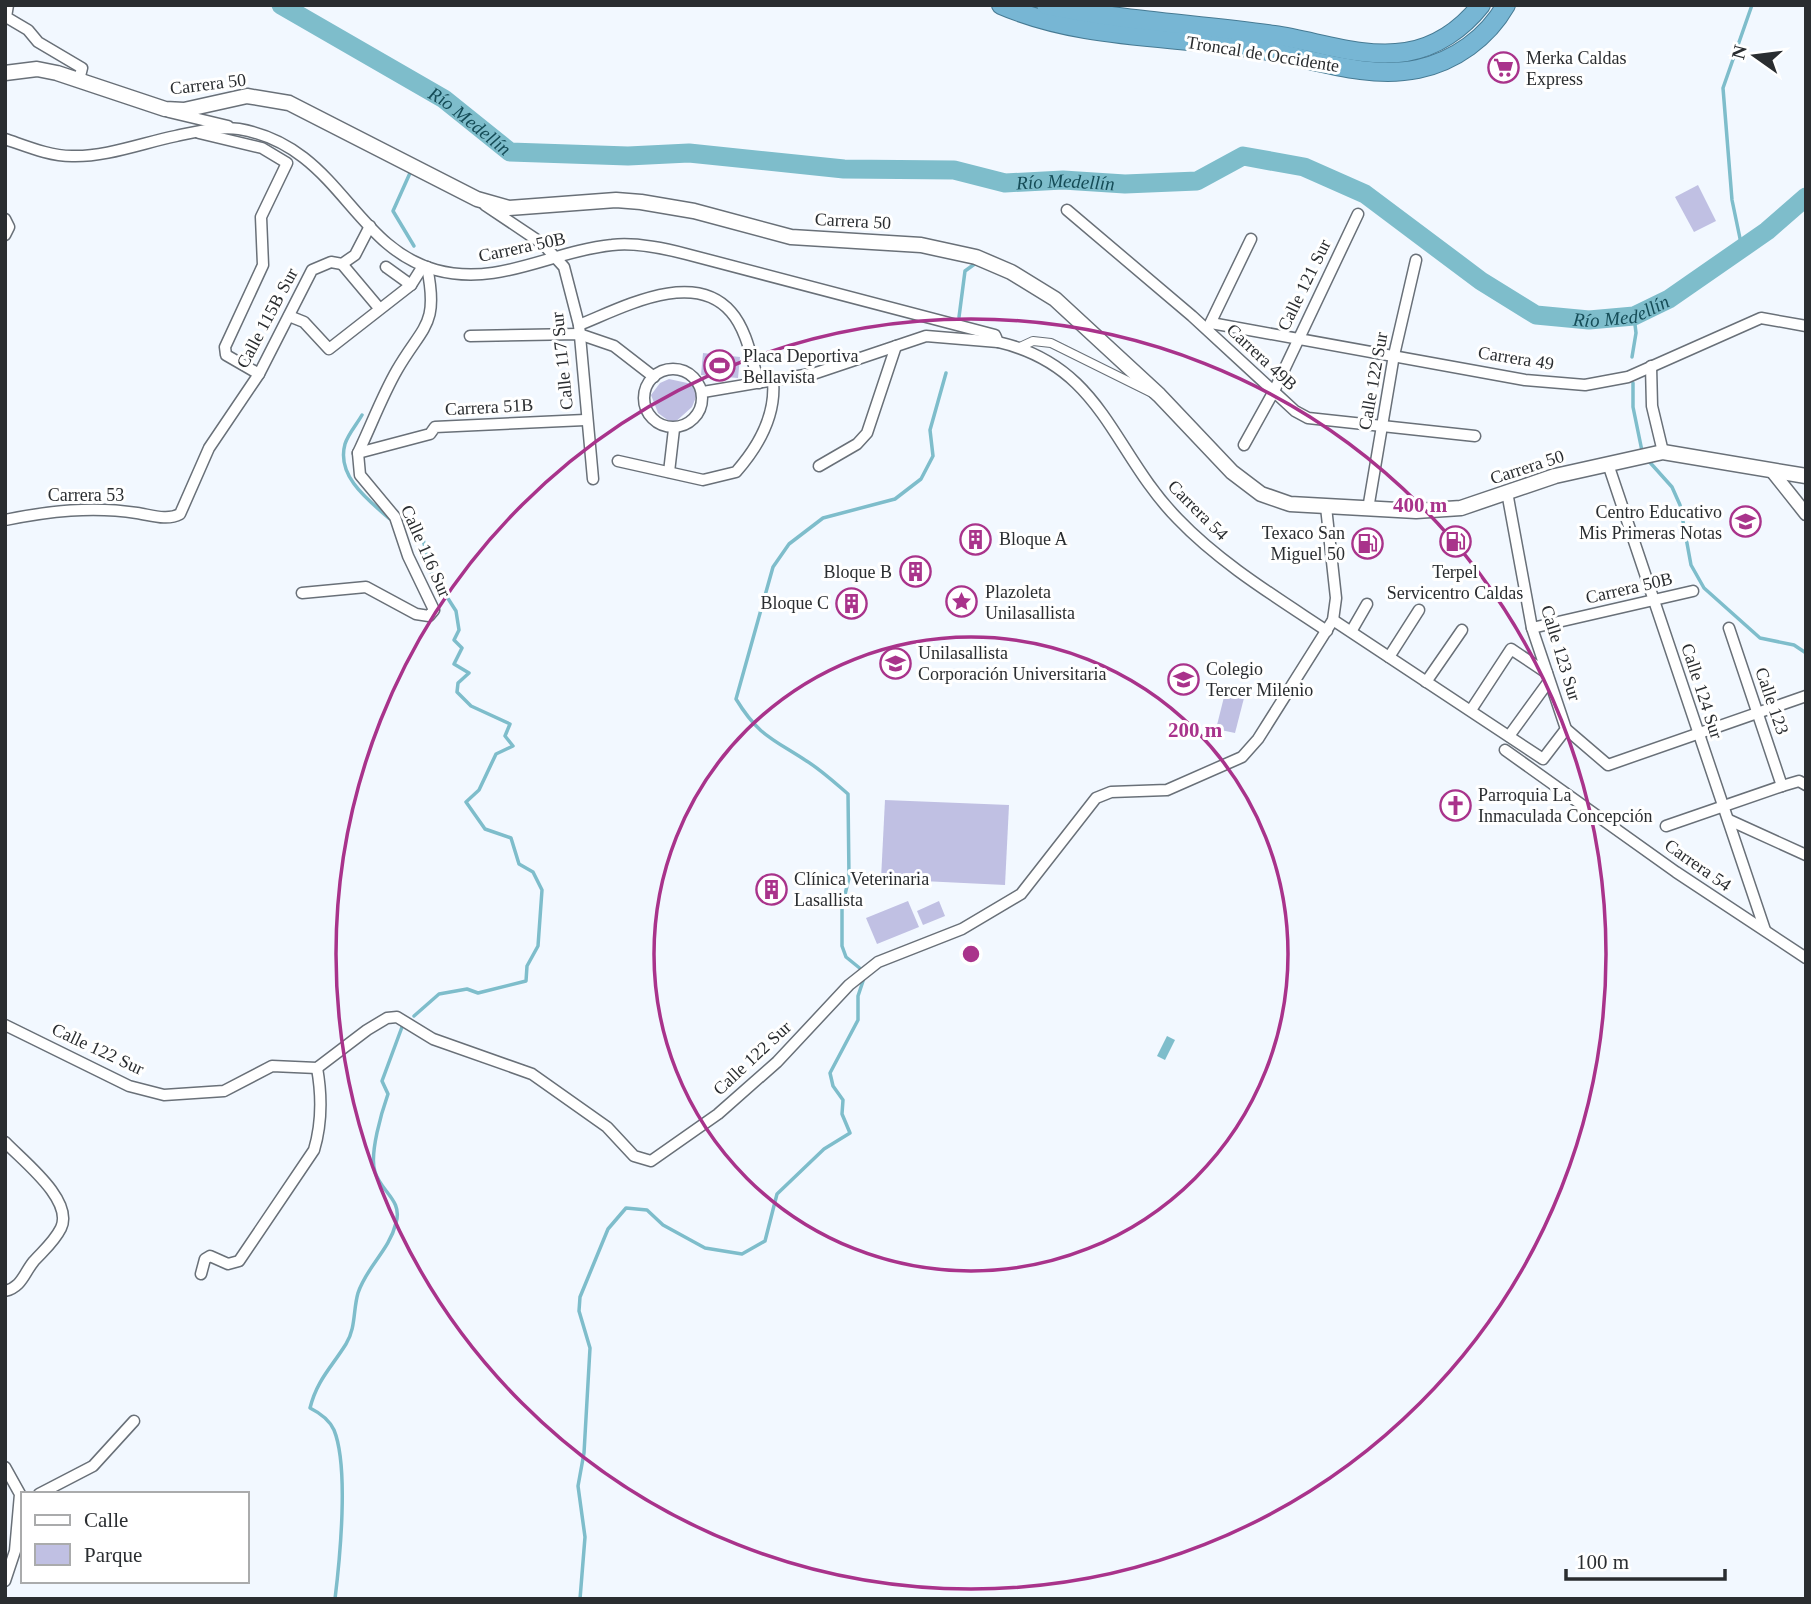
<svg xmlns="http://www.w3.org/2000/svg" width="1811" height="1604" font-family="Georgia,serif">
  <rect width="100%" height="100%" fill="#f2f8ff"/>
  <g fill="#c0c0e3">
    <path d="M1698 185 1716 221 1694 232 1675 197Z"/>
    <path d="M703 353 740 357 738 378 701 375Z"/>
    <path d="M669 379 692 384 698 392 692 407 673 424 658 413 651 395 660 383Z"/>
    <path d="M1225 693 1244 698 1235 733 1216 729Z"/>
    <path d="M885 800 1009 805 1005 885 881 879Z"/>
    <path d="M908 901 919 927 877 944 866 918Z"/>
    <path d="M939 901 945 916 923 925 917 911Z"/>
  </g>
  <path fill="#7ebdcb" d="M1167 1036 1175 1040 1165 1060 1157 1056Z"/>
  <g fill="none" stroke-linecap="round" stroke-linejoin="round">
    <g stroke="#7ebdcb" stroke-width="3.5">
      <path d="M410 173 393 211 414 246"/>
      <path d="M1742 248 1732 200 1723 88 1752 5"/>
      <path d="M959 317 965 271 976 263"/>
      <path d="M1632 357 1636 333 1634 316"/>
      <path d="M1633 383V407L1642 451"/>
      <path d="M362 415C357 424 348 434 345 444 336 476 368 500 390 519"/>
      <path d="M1646 458 1672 487 1680 505 1691 565 1704 588 1760 638 1794 645 1806 653"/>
      <path d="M399 519 406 520 421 531 431 572 456 611 459 630 454 640 462 648 454 664 469 673 458 683 457 692 471 706 510 724 505 736 513 746 496 754 479 790 466 802 485 829 511 838 519 864 533 872 542 890 538 946 527 966 526 981 478 993 467 989 439 994 414 1016"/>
      <path d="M862 970 846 957 842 946V907L849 878 848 794C834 782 820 769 805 760 771 738 758 735 736 699L773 567 789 544 823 518 895 499 921 479 933 456 930 430 946 373"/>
      <path d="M335 1599C340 1558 349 1467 334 1430 329 1419 320 1413 310 1408 317 1380 331 1368 346 1344 356 1328 353 1310 358 1293 367 1266 389 1251 396 1223 403 1200 381 1192 375 1172 369 1154 382 1111 388 1094L382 1081 402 1027"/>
      <path d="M580 1599 585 1537 578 1486 584 1453 590 1348 579 1311 580 1297 608 1229 626 1208 647 1210 663 1225 705 1248 742 1254 765 1241 777 1194 824 1149 850 1133 842 1114 843 1100 833 1086 830 1073 858 1020V996L864 978"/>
    </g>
    <path stroke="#7ebdcb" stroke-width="19" id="s1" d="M281 5 444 99 510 152 628 156 689 153 844 169 954 170 1005 183 1063 180 1125 184 1197 181 1243 156 1304 167 1365 194 1481 281 1536 315 1589 320 1634 316 1669 299 1767 231 1806 197"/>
    <defs>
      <path id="pedestrian" d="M1020 347 1033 341 1051 343 1152 393"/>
      <g id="minor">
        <path d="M8 5 6 17 28 30 38 42 82 68 79 80"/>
        <path d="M169 112 228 126"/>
        <path d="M199 133 262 148 287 163 261 217 263 265 225 347 226 355 259 374"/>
        <path d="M5 139C26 146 49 156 72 156 106 157 142 143 176 136 195 132 219 126 239 129 339 146 352 247 436 270 499 287 551 251 612 245 636 242 663 248 686 254L995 335 998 342C1103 366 1112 452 1178 519 1220 563 1276 597 1327 631"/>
        <path d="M485 205 543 244 564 267 579 325 593 479"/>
        <path d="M1067 210 1192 316 1295 411 1308 418 1475 436"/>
        <path d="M5 219 9 227 5 235"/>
        <path d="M342 264 379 308"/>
        <path d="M386 267 411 285"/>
        <path d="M289 316 304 322 329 349 411 285 423 266"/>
        <path d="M1211 323 1525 380 1585 385 1628 377 1761 318 1806 326"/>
        <path d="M579 325C620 309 693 268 731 312 747 330 752 361 759 383"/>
        <path d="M1208 328 1251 239"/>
        <path d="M470 336 579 334 614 346 654 377"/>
        <path d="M1651 366 1652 406 1663 452"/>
        <circle cx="673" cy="398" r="29"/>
        <path d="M703 392 816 373 926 336 998 342"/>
        <path d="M1244 445 1274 391 1358 214"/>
        <path d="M358 453 430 434 435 427 585 420"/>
        <path d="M618 461 703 480 736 472C758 447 776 415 773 381"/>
        <path d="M1608 464 1765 930"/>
        <path d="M819 466 857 444 867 433 896 346"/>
        <path d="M669 472 674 429"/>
        <path d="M1507 492 1532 628 1566 729 1608 765 1806 696"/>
        <path d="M1368 509 1394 355 1416 260"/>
        <path d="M5 520C49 511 92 506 137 513 151 515 167 521 180 514L209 448 259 374 312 270 331 262 342 264 355 255 370 226"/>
        <path d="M302 593 366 587 416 614 429 616 434 610 408 556 395 517 360 475 358 453C371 426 382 396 397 370 423 325 439 326 427 267"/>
        <path d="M1333 620 1543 759 1566 729"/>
        <path d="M1532 628 1693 591"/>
        <path d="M1729 628 1782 786"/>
        <path d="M1352 630 1367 604"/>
        <path d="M1389 657 1419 610"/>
        <path d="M1426 682 1462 630"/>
        <path d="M1471 710 1511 649 1547 673"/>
        <path d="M1509 736 1549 681"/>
        <path d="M1505 750 1676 872 1806 958"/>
        <path d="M1729 820 1806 855"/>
        <path d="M1666 826 1782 786 1799 781 1806 785"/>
        <path d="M5 1025 129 1086 164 1095 224 1091 272 1066 317 1068 367 1030 387 1018 397 1017 433 1039 532 1074 607 1127 634 1156 651 1161 718 1114 777 1062 849 985 878 962 962 929 1021 894 1096 798 1111 792 1167 790 1242 757 1258 739 1333 620 1336 598 1326 507"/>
        <path d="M5 1142C23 1161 74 1200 61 1228 54 1242 44 1250 34 1261 24 1273 22 1287 5 1291"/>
        <path d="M201 1274 205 1259 210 1256 228 1264 239 1261 314 1150C322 1123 322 1096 317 1068"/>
        <path d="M5 1467 20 1494 15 1551 5 1581"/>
        <path d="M39 1494 93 1466 134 1421"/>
      </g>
      <path id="tertiary" d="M1771 470 1806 514"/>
      <path id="secondary" d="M5 73 37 69 57 73 165 109 184 110 247 96 289 103 477 199 509 208 616 200 641 202 694 211 791 237 921 245 976 257 1011 272 1055 299 1159 395 1232 472 1261 494 1290 504 1416 511 1461 508 1555 476 1663 452 1806 476"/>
      <g id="trunk">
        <path d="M1001 5C1082 40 1170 35 1256 49 1308 57 1365 80 1418 69 1455 61 1487 38 1506 5"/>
        <path d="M1046 5C1122 21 1198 24 1274 35 1317 41 1362 59 1406 52 1436 47 1462 29 1481 5"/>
      </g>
    </defs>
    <use href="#pedestrian" stroke="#697078" stroke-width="10"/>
    <use href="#minor" stroke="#697078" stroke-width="13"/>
    <use href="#tertiary" stroke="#697078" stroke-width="15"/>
    <use href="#secondary" stroke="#697078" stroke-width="17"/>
    <use href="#trunk" stroke="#467a93" stroke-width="20"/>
    <use href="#pedestrian" stroke="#fff" stroke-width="8"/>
    <use href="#minor" stroke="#fff" stroke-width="10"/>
    <use href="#tertiary" stroke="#fff" stroke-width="12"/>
    <use href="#secondary" stroke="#fff" stroke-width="14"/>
    <use href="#trunk" stroke="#77b6d4" stroke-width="18"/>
  </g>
  <g fill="none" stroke="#a9338b" stroke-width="3.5">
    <circle cx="971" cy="954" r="317"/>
    <circle cx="971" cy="954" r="635"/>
  </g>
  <defs>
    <symbol id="supermarket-ring" viewBox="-11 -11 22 22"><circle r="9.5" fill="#fff" stroke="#a9338b" stroke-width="1.5"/><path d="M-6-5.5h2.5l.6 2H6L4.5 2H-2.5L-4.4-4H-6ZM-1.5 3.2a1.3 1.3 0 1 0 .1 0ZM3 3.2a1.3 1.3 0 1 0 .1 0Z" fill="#a9338b"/></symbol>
    <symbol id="stadium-ring" viewBox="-11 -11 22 22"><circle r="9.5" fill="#fff" stroke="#a9338b" stroke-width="1.5"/><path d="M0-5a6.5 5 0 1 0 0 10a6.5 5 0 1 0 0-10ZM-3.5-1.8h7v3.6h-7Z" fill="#a9338b"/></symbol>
    <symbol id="school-ring" viewBox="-11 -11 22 22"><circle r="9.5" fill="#fff" stroke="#a9338b" stroke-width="1.5"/><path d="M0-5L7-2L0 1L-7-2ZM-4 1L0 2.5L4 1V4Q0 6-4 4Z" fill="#a9338b"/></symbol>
    <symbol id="building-ring" viewBox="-11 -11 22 22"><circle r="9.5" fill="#fff" stroke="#a9338b" stroke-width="1.5"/><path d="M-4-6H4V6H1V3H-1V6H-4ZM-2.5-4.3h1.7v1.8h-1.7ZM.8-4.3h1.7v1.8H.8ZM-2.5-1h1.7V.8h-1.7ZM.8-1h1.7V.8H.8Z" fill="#a9338b"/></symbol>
    <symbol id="fuel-ring" viewBox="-11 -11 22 22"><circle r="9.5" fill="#fff" stroke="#a9338b" stroke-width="1.5"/><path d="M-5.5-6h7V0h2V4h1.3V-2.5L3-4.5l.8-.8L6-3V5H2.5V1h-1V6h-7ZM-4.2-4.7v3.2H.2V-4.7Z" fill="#a9338b"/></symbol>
    <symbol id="sight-ring" viewBox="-11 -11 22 22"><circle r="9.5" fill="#fff" stroke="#a9338b" stroke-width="1.5"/><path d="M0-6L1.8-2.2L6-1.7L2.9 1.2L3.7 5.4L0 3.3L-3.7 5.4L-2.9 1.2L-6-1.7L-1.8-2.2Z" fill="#a9338b"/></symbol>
    <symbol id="university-ring" viewBox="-11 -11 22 22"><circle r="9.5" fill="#fff" stroke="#a9338b" stroke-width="1.5"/><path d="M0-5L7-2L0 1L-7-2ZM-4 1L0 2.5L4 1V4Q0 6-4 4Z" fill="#a9338b"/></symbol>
    <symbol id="church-ring" viewBox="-11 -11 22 22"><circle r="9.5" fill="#fff" stroke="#a9338b" stroke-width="1.5"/><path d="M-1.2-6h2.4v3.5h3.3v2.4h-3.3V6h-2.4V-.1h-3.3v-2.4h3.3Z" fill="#a9338b"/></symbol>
  </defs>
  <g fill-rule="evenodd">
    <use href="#supermarket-ring" x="1486" y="50" width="35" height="35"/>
    <use href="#stadium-ring" x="702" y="348" width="35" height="35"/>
    <use href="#school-ring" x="1728" y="504" width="35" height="35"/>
    <use href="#building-ring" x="958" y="522" width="35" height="35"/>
    <use href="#fuel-ring" x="1438" y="524" width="35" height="35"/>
    <use href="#fuel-ring" x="1350" y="526" width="35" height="35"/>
    <use href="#building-ring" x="898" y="554" width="35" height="35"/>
    <use href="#sight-ring" x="944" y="584" width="35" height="35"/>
    <use href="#building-ring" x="834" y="586" width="35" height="35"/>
    <use href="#university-ring" x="878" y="646" width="35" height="35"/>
    <use href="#school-ring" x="1166" y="662" width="35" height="35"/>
    <use href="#church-ring" x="1438" y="788" width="35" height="35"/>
    <use href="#building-ring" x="754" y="872" width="35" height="35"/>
  </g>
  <g text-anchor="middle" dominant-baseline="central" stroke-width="6" stroke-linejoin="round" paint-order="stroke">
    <g font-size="18" fill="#2a2d30" stroke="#fff">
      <text transform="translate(1263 54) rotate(9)">Troncal de Occidente</text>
      <text transform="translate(208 84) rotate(-7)">Carrera 50</text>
      <text transform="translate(853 221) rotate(3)">Carrera 50</text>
      <text transform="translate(522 247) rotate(-12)">Carrera 50B</text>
      <text transform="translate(1304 285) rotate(-64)">Calle 121 Sur</text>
      <text transform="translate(267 318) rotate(-62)">Calle 115B Sur</text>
      <text transform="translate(1262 357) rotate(43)">Carrera 49B</text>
      <text transform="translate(1516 358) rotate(9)">Carrera 49</text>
      <text transform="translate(562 361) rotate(-96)">Calle 117 Sur</text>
      <text transform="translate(1373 381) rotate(-80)">Calle 122 Sur</text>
      <text transform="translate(489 407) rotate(-3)">Carrera 51B</text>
      <text transform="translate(1527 467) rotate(-18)">Carrera 50</text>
      <text x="86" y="495">Carrera 53</text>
      <text transform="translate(1198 510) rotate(45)">Carrera 54</text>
      <text transform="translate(426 551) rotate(66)">Calle 116 Sur</text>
      <text transform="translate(1629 588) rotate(-13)">Carrera 50B</text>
      <text transform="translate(1561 653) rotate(73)">Calle 123 Sur</text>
      <text transform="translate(1702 691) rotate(72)">Calle 124 Sur</text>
      <text transform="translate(1772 701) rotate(71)">Calle 123</text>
      <text transform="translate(1698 865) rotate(35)">Carrera 54</text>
      <text transform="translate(98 1049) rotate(25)">Calle 122 Sur</text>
      <text transform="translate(752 1058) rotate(-43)">Calle 122 Sur</text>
    </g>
    <g font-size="18" fill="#2a2d30" stroke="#fff" text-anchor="start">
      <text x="1526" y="58">Merka Caldas<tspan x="1526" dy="21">Express</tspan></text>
      <text x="743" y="356">Placa Deportiva<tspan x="743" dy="21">Bellavista</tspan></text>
      <text x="1722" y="512" text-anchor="end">Centro Educativo<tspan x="1722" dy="21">Mis Primeras Notas</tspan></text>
      <text x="1345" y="533" text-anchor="end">Texaco San<tspan x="1345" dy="21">Miguel 50</tspan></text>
      <text x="999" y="539">Bloque A</text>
      <text x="892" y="572" text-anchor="end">Bloque B</text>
      <text x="1455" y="572" text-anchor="middle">Terpel<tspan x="1455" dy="21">Servicentro Caldas</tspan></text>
      <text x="985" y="592">Plazoleta<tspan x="985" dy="21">Unilasallista</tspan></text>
      <text x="829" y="603" text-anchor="end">Bloque C</text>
      <text x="918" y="653">Unilasallista<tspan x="918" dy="21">Corporación Universitaria</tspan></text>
      <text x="1206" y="669">Colegio<tspan x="1206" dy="21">Tercer Milenio</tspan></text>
      <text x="1478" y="795">Parroquia La<tspan x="1478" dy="21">Inmaculada Concepción</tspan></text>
      <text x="794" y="879">Clínica Veterinaria<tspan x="794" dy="21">Lasallista</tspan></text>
    </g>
    <g font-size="19" font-style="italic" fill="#154c57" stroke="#fff">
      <text stroke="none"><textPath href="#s1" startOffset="222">Río Medellín</textPath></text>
      <text stroke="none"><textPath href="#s1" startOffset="831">Río Medellín</textPath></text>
      <text stroke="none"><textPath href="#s1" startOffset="1440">Río Medellín</textPath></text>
    </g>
  </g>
  <circle cx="971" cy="954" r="10" fill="#a9338b" stroke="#fff" stroke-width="3.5"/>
  <g font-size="21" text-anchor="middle" font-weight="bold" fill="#a9338b" stroke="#fff" stroke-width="6" stroke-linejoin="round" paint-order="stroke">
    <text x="1420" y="512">400 m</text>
    <text x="1195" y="737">200 m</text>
  </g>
  <rect width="1811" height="1604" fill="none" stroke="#2a2d30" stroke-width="14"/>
  <rect x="21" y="1492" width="228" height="91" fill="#ffffff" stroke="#aaabac" stroke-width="2"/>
  <rect x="35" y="1515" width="35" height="10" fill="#ffffff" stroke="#aaabac" stroke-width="2"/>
  <text x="84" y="1527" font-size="21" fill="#2a2d30">Calle</text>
  <rect x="35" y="1544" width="35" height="21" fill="#c0c0e3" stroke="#aaabac" stroke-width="2"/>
  <text x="84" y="1562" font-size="21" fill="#2a2d30">Parque</text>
  <g transform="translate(1755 56) rotate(284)" stroke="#ffffff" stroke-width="5" paint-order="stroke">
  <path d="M0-5L12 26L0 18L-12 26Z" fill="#2a2d30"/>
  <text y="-10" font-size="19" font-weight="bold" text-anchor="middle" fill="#2a2d30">N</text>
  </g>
  <path d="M1566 1569v10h159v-10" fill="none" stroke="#2a2d30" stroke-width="3.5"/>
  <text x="1576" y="1569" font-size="21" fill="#2a2d30" stroke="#ffffff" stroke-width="5" paint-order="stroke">100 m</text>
</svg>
